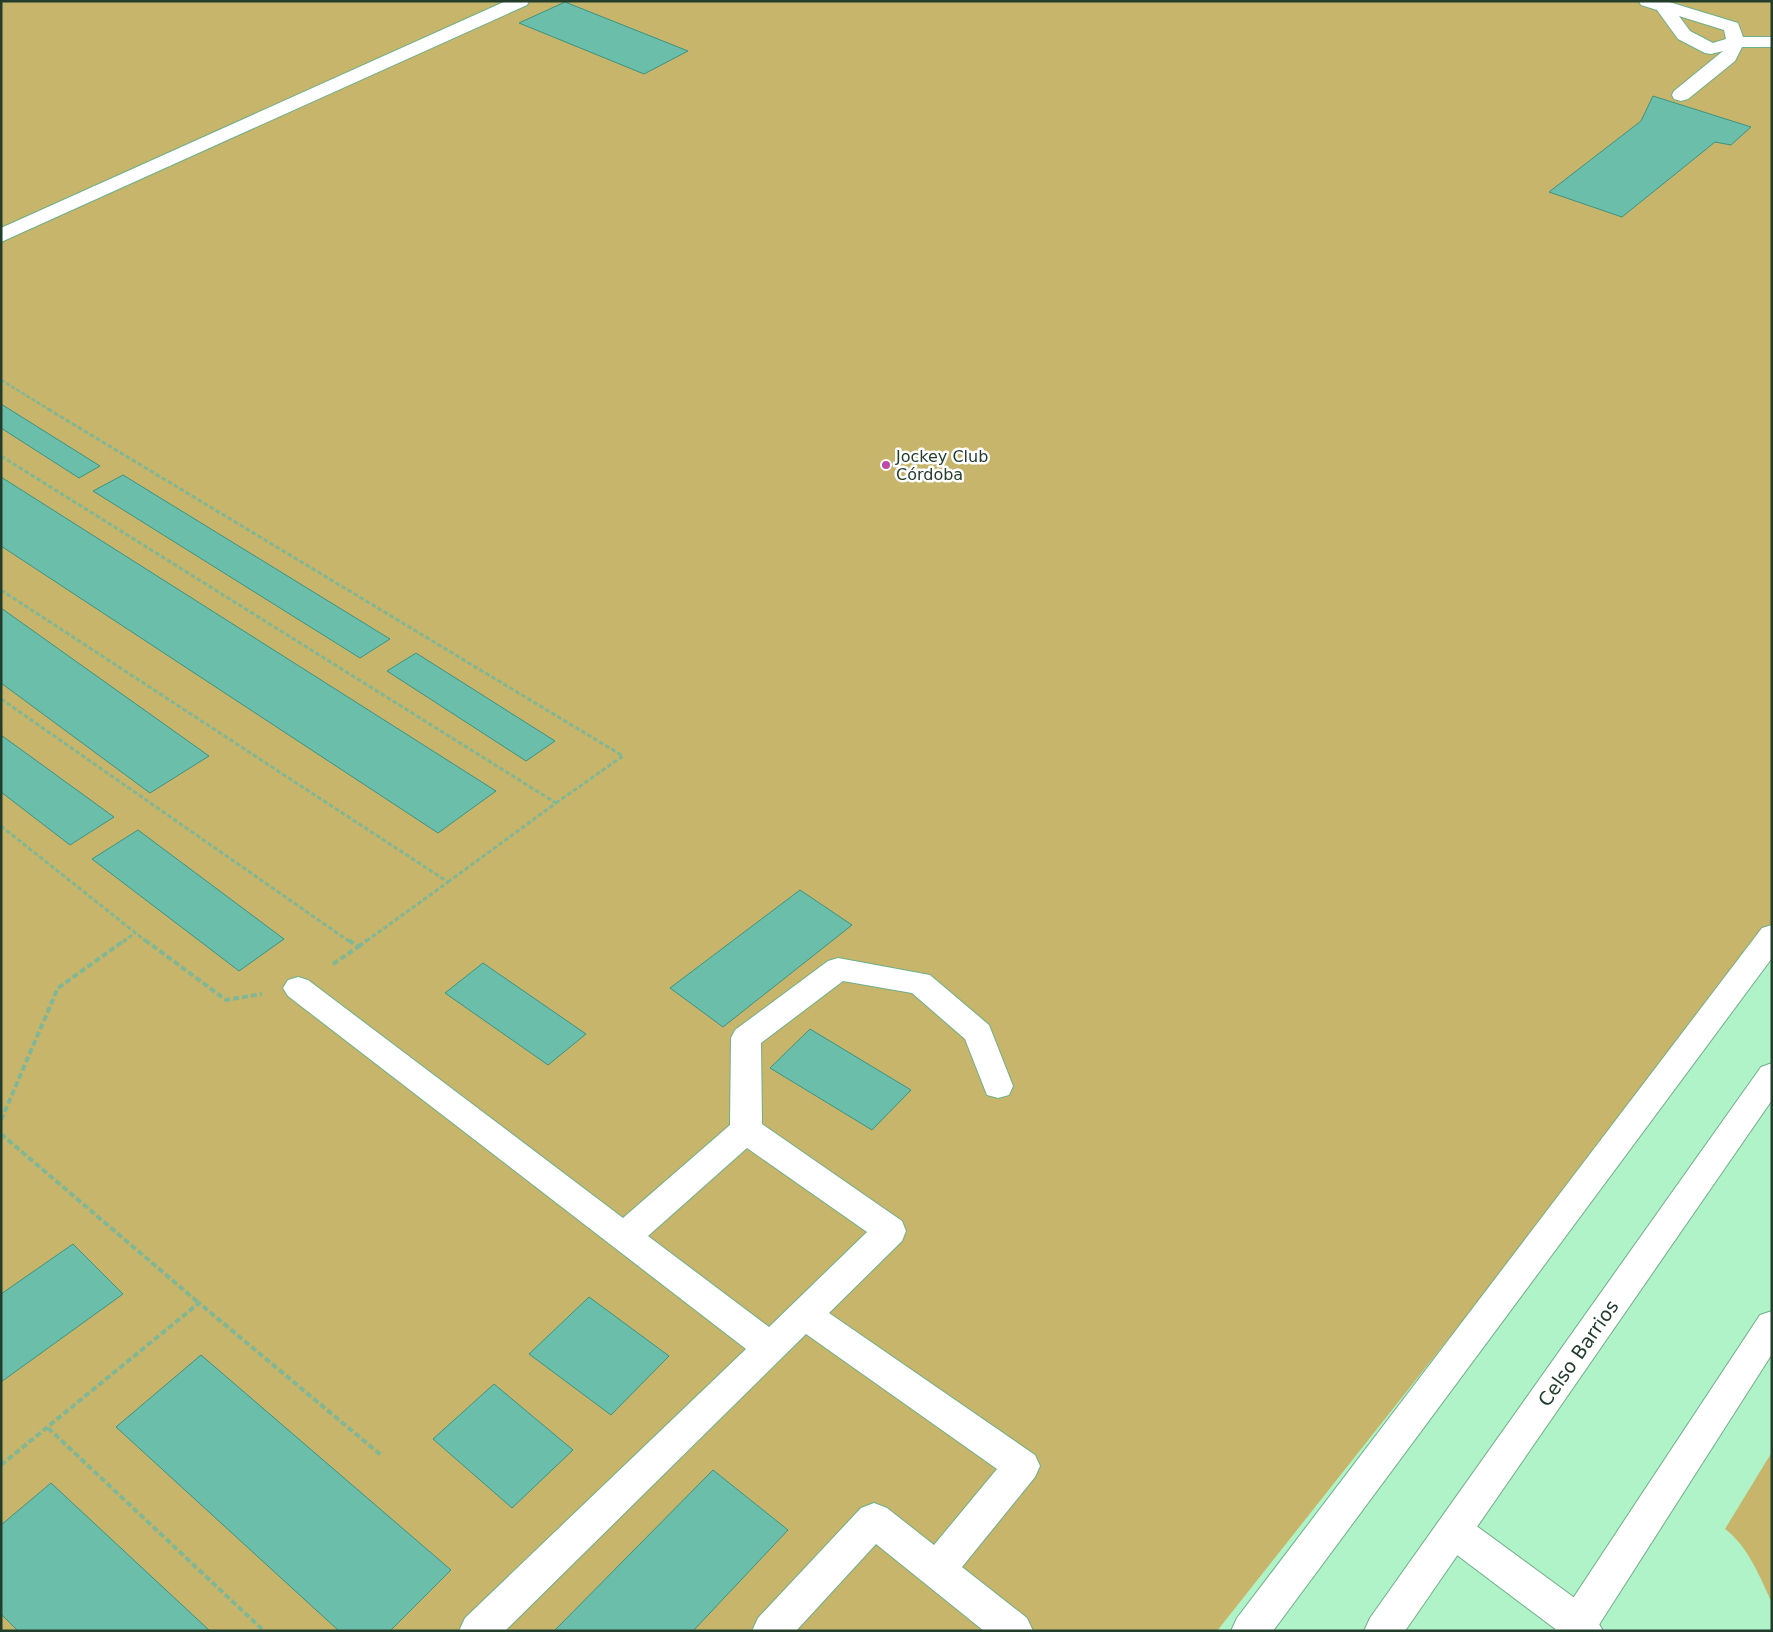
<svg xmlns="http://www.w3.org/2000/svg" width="1773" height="1632" font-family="'DejaVu Sans',sans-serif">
  <rect width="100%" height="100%" fill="#b0f3c9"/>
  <g fill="#c6b56a">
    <path d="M1 1H1772V930L1217 1631H1Z"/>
    <path d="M1772 1452V1603C1760 1577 1748 1546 1725 1529Z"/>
  </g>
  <g fill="#6abeaa" stroke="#3e9381">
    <path d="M565 2 688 51 644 74 519 23Z"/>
    <path d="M1653 96 1751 127 1731 145 1715 142 1622 217 1549 192 1641 121Z"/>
    <path d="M1 404 100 466 79 478 1 428Z"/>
    <path d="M123 475 390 639 360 658 93 491Z"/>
    <path d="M1 477 496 791 438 833 1 546Z"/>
    <path d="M1 608 209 756 150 793 1 683Z"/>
    <path d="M416 653 555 741 526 761 387 671Z"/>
    <path d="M1 735 114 817 70 845 1 792Z"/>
    <path d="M138 830 284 939 239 971 92 859Z"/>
    <path d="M800 890 852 925 723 1027 670 988Z"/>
    <path d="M483 963 586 1034 548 1065 445 993Z"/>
    <path d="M810 1029 911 1090 872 1130 770 1068Z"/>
    <path d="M73 1244 123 1294 1 1382V1294Z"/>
    <path d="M589 1297 669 1356 611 1415 529 1354Z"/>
    <path d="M201 1355 451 1570 390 1631H339L116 1427Z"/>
    <path d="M494 1384 573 1450 512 1508 433 1439Z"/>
    <path d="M713 1470 788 1530 693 1631H554Z"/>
    <path d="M51 1483 210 1631H18L1 1614V1525Z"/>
  </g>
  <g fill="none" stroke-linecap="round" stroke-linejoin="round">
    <defs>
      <path id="service" d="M838 958 930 975 989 1025 1013 1086 1009 1095 998 1098 987 1095 965 1039 912 993 843 981 761 1043 762 1124 902 1221 906 1231 902 1241 829 1313 1035 1455 1040 1466 1035 1477 962 1567 1027 1618 1033 1631H984L876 1544 796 1631H752L758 1618 861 1508 874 1503 887 1508 934 1545 997 1469 806 1334 505 1631H459L465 1618 746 1349 288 996 283 988 288 980 298 977 308 980 623 1218 730 1125 731 1038 735 1030 828 961ZM747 1148 867 1232 769 1327 648 1236Z"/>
      <g id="minor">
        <path d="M506 1H529L527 5 1 242V228Z"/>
        <path d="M1639 1H1666L1738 23 1743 37H1772V47H1742L1735 61 1688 99 1681 101 1674 99 1672 95 1674 91 1723 51 1711 54 1705 53 1678 39 1657 10 1641 5ZM1679 16 1724 30 1726 39 1713 43 1690 31Z"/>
        <path d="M1772 925V958L1273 1631H1231L1237 1618 1762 928Z"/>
        <path d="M1454 1514 1467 1519 1591 1610 1603 1631H1558L1441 1543 1436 1531 1441 1519Z"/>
      </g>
      <g id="secondary">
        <path d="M1772 1063V1100L1405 1631H1364L1370 1618 1761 1067Z"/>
        <path d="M1772 1311V1354L1595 1631H1554L1560 1618 1760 1315Z"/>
      </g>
    </defs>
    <use href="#service" stroke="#6faf88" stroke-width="2"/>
    <use href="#minor" stroke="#6faf88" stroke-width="2"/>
    <use href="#secondary" stroke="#6faf88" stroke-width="2"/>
    <path stroke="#81b795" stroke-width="2.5" stroke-dasharray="4 2" stroke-linecap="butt" d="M1 380 50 410"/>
    <g stroke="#81b795" stroke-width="3" stroke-dasharray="4.5 2.5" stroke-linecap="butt">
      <path d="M48 409 623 756 556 803"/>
      <path d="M1 456 556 803 448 882"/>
      <path d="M1 590 448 882 365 942"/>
      <path d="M1 699 350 942"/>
      <path d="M1 826 147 942"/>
      <path d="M123 942 135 933"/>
    </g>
    <g stroke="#81b795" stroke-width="4" stroke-dasharray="6 3" stroke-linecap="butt">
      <path d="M145 940 226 1000 262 994"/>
      <path d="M358 947 367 940"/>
      <path d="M333 964 358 947 349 940"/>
      <path d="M1 1120 58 988 125 940"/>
      <path d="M1 1134 199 1303"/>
      <path d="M48 1428 264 1631"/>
      <path d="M1 1465 199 1303 381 1455"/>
    </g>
    <use href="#service" fill="#fff" fill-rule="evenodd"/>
    <use href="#minor" fill="#fff" fill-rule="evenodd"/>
    <use href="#secondary" fill="#fff" fill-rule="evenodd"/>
  </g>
  <circle fill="#bd4ba5" stroke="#fff" stroke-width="2" cx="886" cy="465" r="5"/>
  <g text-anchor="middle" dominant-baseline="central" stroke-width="5" stroke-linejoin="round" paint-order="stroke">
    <g font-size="16" fill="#223d2c" stroke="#fff" text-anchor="start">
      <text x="896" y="456">Jockey Club<tspan x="896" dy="18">Córdoba</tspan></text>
    </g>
    <g font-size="19" fill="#223d2c" stroke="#fff">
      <text transform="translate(1578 1353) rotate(-55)">Celso Barrios</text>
    </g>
  </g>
  <rect width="1773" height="1632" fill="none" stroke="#223d2c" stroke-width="5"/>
</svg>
